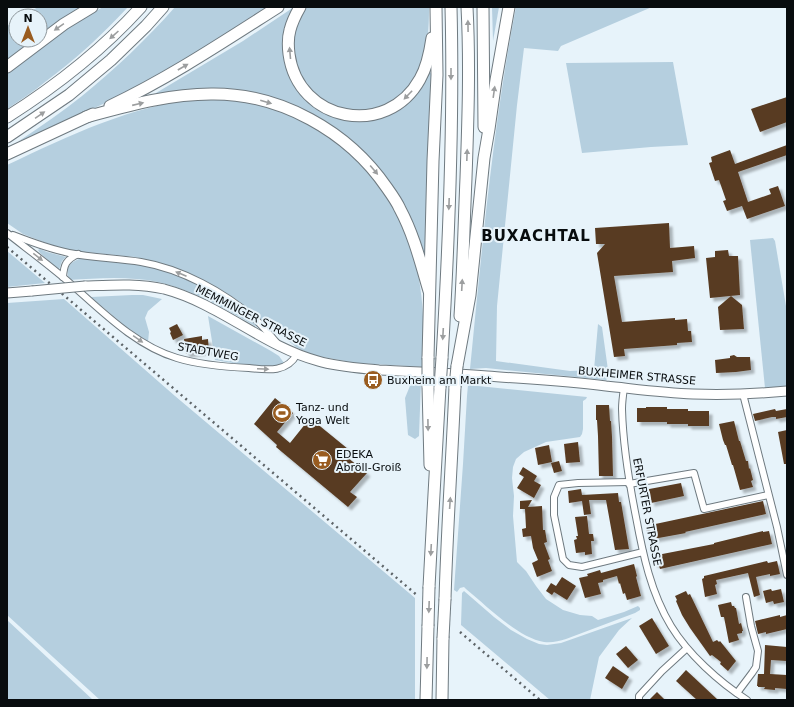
<svg xmlns="http://www.w3.org/2000/svg" width="794" height="707" font-family="'DejaVu Sans',sans-serif">
  <defs>
    <filter id="shadow"><feDropShadow dx="3.5" dy="3.5" stdDeviation="1" flood-color="#0004"/></filter>
  </defs>
  <rect width="100%" height="100%" fill="#e7f3fa"/>
  <g fill="#b5cfdf">
    <path d="M38 7H82L40 35V16H23Z"/>
    <path d="M103 7H128C103 34 75 60 45 82 33 92 20 100 7 109V74C37 48 69 26 103 7Z"/>
    <path d="M175 7H269C209 46 148 83 84 113 63 123 41 133 19 141 41 126 62 112 82 96 115 69 147 39 175 7Z"/>
    <path d="M294 7C291 19 282 43 284 54 288 107 350 138 396 112 412 103 421 88 429 73H431L426 260 389 182 289 104 157 95 156 93 243 41Z"/>
    <path d="M307 7H429C429 28 428 50 419 70 414 82 403 98 390 104 386 105 382 106 378 107 373 108 366 111 361 111 337 111 310 98 301 76 299 72 298 68 297 64 296 61 294 57 294 53 291 37 297 19 307 7Z"/>
    <path d="M492 7H499L493 41Z"/>
    <path d="M516 7H652L561 46 558 51 524 48 517 105 497 306 496 361 570 371 594 370 598 324 602 327 609 377 606 380 486 368 470 369C482 248 493 126 516 7Z"/>
    <path d="M16 21V40H32L7 60V26Z"/>
    <path d="M673 62 688 145 651 147 582 153 566 63Z"/>
    <path d="M201 98C220 100 240 100 258 105 283 111 306 121 327 135 333 139 338 144 344 148 349 153 355 157 360 162 390 192 409 232 418 274 424 304 424 336 424 367L356 363 312 355 296 347 237 300 225 292 209 283 176 268 157 262 135 257 74 251 56 247 23 234 7 223V165C71 135 130 106 201 98Z"/>
    <path d="M773 238 775 241 787 312V386L765 388 750 240Z"/>
    <path d="M40 249 47 252 66 257 62 261 59 270 40 253 38 250Z"/>
    <path d="M7 251 45 283 7 287Z"/>
    <path d="M79 259H86C107 262 129 262 150 267 194 278 230 302 264 331 230 312 197 291 158 282 129 276 99 278 69 280 66 269 68 263 79 259Z"/>
    <path d="M132 295H143L162 299 148 311 145 318 149 332 148 342 125 326 91 297Z"/>
    <path d="M64 299 175 396 415 598V700H100L7 615V303Z"/>
    <path d="M208 316 271 351 279 356 284 363C268 370 233 363 215 360Z"/>
    <path d="M412 381H421L419 436 415 439 408 435 405 398Z"/>
    <path d="M468 385 587 397 586 399 583 401V429L582 434 580 437 546 442 524 452 516 459 513 467 512 478 514 496 513 516 517 562 526 571 536 586 546 599 563 610 580 615 592 616 598 620 624 612 638 606 640 608V610L635 613 566 639C559 641 552 643 544 642 518 638 487 606 466 589L464 587 460 588 457 592 454 590 463 464 467 396Z"/>
    <path d="M464 591 494 617 511 630 527 639 539 644 547 645 561 643 632 618 619 630 599 657 590 700H550L461 625 462 593Z"/>
    <path d="M7 620 93 700H7Z"/>
  </g>
  <g fill="#583b22" filter="url(#shadow)">
    <path d="M787 97V122L760 132 751 109Z"/>
    <path d="M787 145V155L738 172 748 202 771 194 769 189 778 186 785 206 747 219 742 206 727 211 723 201 726 200 719 180 715 181 709 163 712 162 711 157 730 150 735 164Z"/>
    <path d="M669 223 670 248 694 246 695 258 672 261 673 272 614 276 622 322 675 318V320L687 319 688 331H691L692 342 677 343V345L624 349 625 356 614 357 597 253 605 244H596L595 228Z"/>
    <path d="M728 250 729 256H738L740 295 710 298 706 258 715 257V251Z"/>
    <path d="M731 296 742 305 744 329 720 330 718 307Z"/>
    <path d="M177 324 183 335 173 340 170 333 171 332 169 328Z"/>
    <path d="M202 336V340L208 339 209 351 186 354 184 339Z"/>
    <path d="M734 355 737 357H750L751 370 736 372 716 373 715 360 730 358V356Z"/>
    <path d="M275 398 293 413 277 432 290 443 310 418 348 449 343 454 367 473 350 492 357 497 348 507 276 447 277 445 254 424Z"/>
    <path d="M596 405H609L610 421H611L612 437 613 476H599L598 436 597 420H596Z"/>
    <path d="M646 407H667V409H688V411H709V426H688V424H667V422H637V408H646Z"/>
    <path d="M775 409 776 411 787 409V417L776 419V417H772L755 421 753 414Z"/>
    <path d="M734 421 739 441H740L746 461H748L749 469 750 468 753 480 751 481 753 487 740 490 733 465H732L726 445H725L723 440 719 424Z"/>
    <path d="M787 430V464H784L778 432Z"/>
    <path d="M578 442 580 462 566 463 564 444Z"/>
    <path d="M549 445 552 462 538 465 535 448Z"/>
    <path d="M559 461 562 471 554 473 551 463Z"/>
    <path d="M523 467 537 476 534 481 541 485 534 498 517 488 524 477 519 474Z"/>
    <path d="M681 483 684 496 651 503 650 497 645 498 644 490Z"/>
    <path d="M581 489 582 495 618 493 619 502H621L629 549 615 550 606 500H589L591 514 584 515 582 501 569 503 568 491Z"/>
    <path d="M532 500 528 507 542 506 543 530H545L547 542 544 543 550 559 548 560 552 571 537 577 532 563 538 560 533 548 531 536 523 537 522 529 526 528 525 509H520V501Z"/>
    <path d="M763 501 766 514 685 532 686 533 653 539 652 533 647 534 646 526Z"/>
    <path d="M587 516 589 534H593L594 541H591L592 554 585 555V552L576 553 574 540 577 539 576 536H578L575 517Z"/>
    <path d="M763 531V532L769 531 772 544 660 569 658 563 654 564 652 556 714 544V543Z"/>
    <path d="M767 561 768 563 777 561 780 574 770 576V574L756 577 760 595 754 597 748 573 716 580 717 584 715 585 717 594 705 597 702 579 704 578V576Z"/>
    <path d="M634 564 637 576 636 577 641 596 627 600 625 593 623 594 620 583 619 584 617 576 603 580V582L598 583 601 594 585 598 579 578 588 576 587 574 600 570 601 573Z"/>
    <path d="M562 577 576 586 567 600 554 592 552 595 546 591 551 583 556 586Z"/>
    <path d="M771 589 772 591 781 589 784 602 774 604 773 601 766 603 763 591Z"/>
    <path d="M686 591 688 595 690 594 713 642 717 640 719 642 720 641 736 661 728 671 720 664 721 662 712 655 710 656 690 628 682 615 676 601 677 600 675 596Z"/>
    <path d="M731 602 732 606H734L735 608H736L739 624 741 623 743 631H742V633L737 634 739 640 729 643 724 617H721L718 605Z"/>
    <path d="M780 615V617L787 615V629L766 634V632L758 634 755 621Z"/>
    <path d="M652 618 669 646 656 654 639 626Z"/>
    <path d="M765 645 787 647V661L771 660 770 674 787 675V689L775 688V690L764 689 765 687H758V686H757L758 674H764Z"/>
    <path d="M626 646 638 660 628 668 616 654Z"/>
    <path d="M613 666 629 677 622 689 605 678Z"/>
    <path d="M686 670 718 700H697L676 681Z"/>
    <path d="M657 692 665 700H649Z"/>
  </g>
  <g fill="none" stroke-linecap="round" stroke-linejoin="round">
    <defs>
      <g id="street">
        <path d="M7 233C26 248 45 262 64 278 98 307 133 345 177 358 197 364 227 367 249 368 267 370 287 373 297 354"/>
        <path d="M13 235C31 242 50 249 69 253 93 258 117 258 141 262 182 269 224 292 255 319 263 326 269 334 276 342"/>
        <path d="M63 277C64 264 66 260 78 254"/>
        <path d="M624 388C623 395 622 402 622 409 623 445 629 482 636 517 643 555 651 593 671 626 688 654 719 682 747 700"/>
        <path d="M743 394 777 527 787 575"/>
        <path d="M629 482 578 483 559 485 554 497V515L563 559 569 565 582 567 643 552"/>
        <path d="M629 484 694 473 704 509 768 495"/>
        <path d="M737 693 752 673 756 667 758 651 751 626 746 597"/>
        <path d="M639 700V696L662 671 686 649"/>
      </g>
      <g id="secondary">
        <path d="M85 286C112 285 138 283 164 289 220 304 263 346 318 361 338 367 359 368 379 370 415 372 451 373 487 376 527 379 567 381 606 386 635 389 664 393 693 394 724 395 756 394 787 391"/>
        <path d="M7 293 32 291"/>
      </g>
      <g id="highway">
        <path d="M300 7C296 14 292 22 290 30 288 37 288 46 289 54 298 122 387 139 420 79 427 67 430 52 432 38"/>
        <path d="M483 7 484 127"/>
        <path d="M7 67 64 24 92 7"/>
        <path d="M110 106C169 78 223 42 278 7"/>
        <path d="M7 117C56 86 102 50 141 7"/>
        <path d="M86 117C127 106 168 94 211 94 280 93 348 131 387 188 392 195 397 202 400 209 414 235 421 264 429 291"/>
        <path d="M7 137 69 95 111 60 146 26 163 7"/>
        <path d="M7 154 93 114"/>
        <path d="M460 316C463 270 464 224 466 178 468 121 470 64 467 7"/>
        <path d="M428 358 433 161 437 75 436 7"/>
        <path d="M442 358C449 241 454 124 451 7"/>
        <path d="M457 366 470 295 484 158 489 129 496 80 509 7"/>
        <path d="M428 386 430 465"/>
        <path d="M429 587 433 512 440 387"/>
        <path d="M445 599C447 529 452 458 455 387"/>
        <path d="M426 700 428 626"/>
        <path d="M442 700 443 638"/>
      </g>
    </defs>
    <use href="#street" stroke="#6f7a80" stroke-width="8"/>
    <use href="#secondary" stroke="#6f7a80" stroke-width="11"/>
    <use href="#highway" stroke="#6f7a80" stroke-width="13"/>
    <use href="#street" stroke="#fff" stroke-width="6"/>
    <use href="#secondary" stroke="#fff" stroke-width="9"/>
    <use href="#highway" stroke="#fff" stroke-width="11"/>
    <g stroke="#5d6468" stroke-width="2.5" stroke-dasharray="2 4" stroke-linecap="butt">
      <path d="M7 247 418 596"/>
      <path d="M460 632 540 700"/>
    </g>
    <defs>
      <path id="secondary-bridge" d="M32 291 85 286"/>
      <g id="highway-bridge">
        <path d="M428 386V358"/>
        <path d="M440 387 442 358"/>
        <path d="M455 387 457 366"/>
        <path d="M428 626 429 587"/>
        <path d="M443 638 445 599"/>
      </g>
    </defs>
    <use href="#secondary-bridge" stroke="#6f7a80" stroke-width="11" stroke-linecap="butt"/>
    <use href="#highway-bridge" stroke="#6f7a80" stroke-width="13" stroke-linecap="butt"/>
    <use href="#secondary-bridge" stroke="#fff" stroke-width="9"/>
    <use href="#highway-bridge" stroke="#fff" stroke-width="11"/>
  </g>
  <defs><path id="oneway-solid" d="M-6-.8H1V-3.2L6.5 0L1 3.2V.8H-6Z"/></defs>
  <g fill="#9c9e9f">
    <use href="#oneway-solid" transform="translate(468 26) rotate(-91)"/>
    <use href="#oneway-solid" transform="translate(59 27) rotate(145)"/>
    <use href="#oneway-solid" transform="translate(114 35) rotate(138)"/>
    <use href="#oneway-solid" transform="translate(290 53) rotate(-95)"/>
    <use href="#oneway-solid" transform="translate(183 67) rotate(-30)"/>
    <use href="#oneway-solid" transform="translate(451 74) rotate(90)"/>
    <use href="#oneway-solid" transform="translate(494 92) rotate(-82)"/>
    <use href="#oneway-solid" transform="translate(408 95) rotate(134)"/>
    <use href="#oneway-solid" transform="translate(266 102) rotate(16)"/>
    <use href="#oneway-solid" transform="translate(138 104) rotate(-13)"/>
    <use href="#oneway-solid" transform="translate(40 115) rotate(-34)"/>
    <use href="#oneway-solid" transform="translate(467 155) rotate(-88)"/>
    <use href="#oneway-solid" transform="translate(374 170) rotate(50)"/>
    <use href="#oneway-solid" transform="translate(449 204) rotate(92)"/>
    <use href="#oneway-solid" transform="translate(38 257) rotate(38)"/>
    <use href="#oneway-solid" transform="translate(181 274) rotate(-157)"/>
    <use href="#oneway-solid" transform="translate(462 285) rotate(-87)"/>
    <use href="#oneway-solid" transform="translate(443 334) rotate(93)"/>
    <use href="#oneway-solid" transform="translate(138 339) rotate(35)"/>
    <use href="#oneway-solid" transform="translate(263 369) rotate(3)"/>
    <use href="#oneway-solid" transform="translate(428 425) rotate(89)"/>
    <use href="#oneway-solid" transform="translate(450 503) rotate(-86)"/>
    <use href="#oneway-solid" transform="translate(431 550) rotate(93)"/>
    <use href="#oneway-solid" transform="translate(429 607) rotate(92)"/>
    <use href="#oneway-solid" transform="translate(427 663) rotate(91)"/>
  </g>
  <defs>
    <symbol id="bus-disc" viewBox="-11 -11 22 22"><circle r="9.5" fill="#995c20" stroke="#e7f3fa"/><path d="M-5-6H5V4H4V6H2V4H-2V6H-4V4H-5ZM-3.5-4V0h7V-4ZM-3.5 1.2v1.5H-2V1.2ZM2 1.2v1.5H3.5V1.2Z" fill="#fff"/></symbol>
    <symbol id="stadium-disc" viewBox="-11 -11 22 22"><circle r="9.5" fill="#995c20" stroke="#e7f3fa"/><path d="M0-5a6.5 5 0 1 0 0 10a6.5 5 0 1 0 0-10ZM-3.5-1.8h7v3.6h-7Z" fill="#fff"/></symbol>
    <symbol id="supermarket-disc" viewBox="-11 -11 22 22"><circle r="9.5" fill="#995c20" stroke="#e7f3fa"/><path d="M-6-5.5h2.5l.6 2H6L4.5 2H-2.5L-4.4-4H-6ZM-1.5 3.2a1.3 1.3 0 1 0 .1 0ZM3 3.2a1.3 1.3 0 1 0 .1 0Z" fill="#fff"/></symbol>
  </defs>
  <g fill-rule="evenodd">
    <use href="#bus-disc" x="362" y="369" width="22" height="22"/>
    <use href="#stadium-disc" x="271" y="402" width="22" height="22"/>
    <use href="#supermarket-disc" x="311" y="449" width="22" height="22"/>
  </g>
  <g text-anchor="middle" dominant-baseline="central" stroke-width="4" stroke-linejoin="round" paint-order="stroke">
    <g font-size="11" fill="#080c0e" stroke="#e7f3fa">
      <text transform="translate(251 316) rotate(27)">MEMMINGER STRASSE</text>
      <text transform="translate(208 352) rotate(10)">STADTWEG</text>
      <text transform="translate(637 376) rotate(5)">BUXHEIMER STRASSE</text>
      <text transform="translate(647 512) rotate(79)">ERFURTER STRASSE</text>
    </g>
    <g font-size="11" fill="#080c0e" stroke="#e7f3fa" text-anchor="start">
      <text x="387" y="380">Buxheim am Markt</text>
      <text x="296" y="407">Tanz- und<tspan x="296" dy="13">Yoga Welt</tspan></text>
      <text x="336" y="454">EDEKA<tspan x="336" dy="13">Abröll-Groiß</tspan></text>
    </g>
    <g font-size="15" font-weight="bold" letter-spacing="1" fill="#080c0e" stroke="#e7f3fa">
      <text x="536" y="236">BUXACHTAL</text>
    </g>
  </g>
  <rect width="794" height="707" fill="none" stroke="#080c0e" stroke-width="16"/>
  <g transform="translate(28 28)"><circle r="19" fill="#e7f3fa" stroke="#8e979c"/>
  <path d="M0-3L7 15L0 10L-7 15Z" fill="#995c20"/>
  <text y="-6" font-size="11" font-weight="bold" text-anchor="middle" fill="#080c0e">N</text>
  </g>
</svg>
